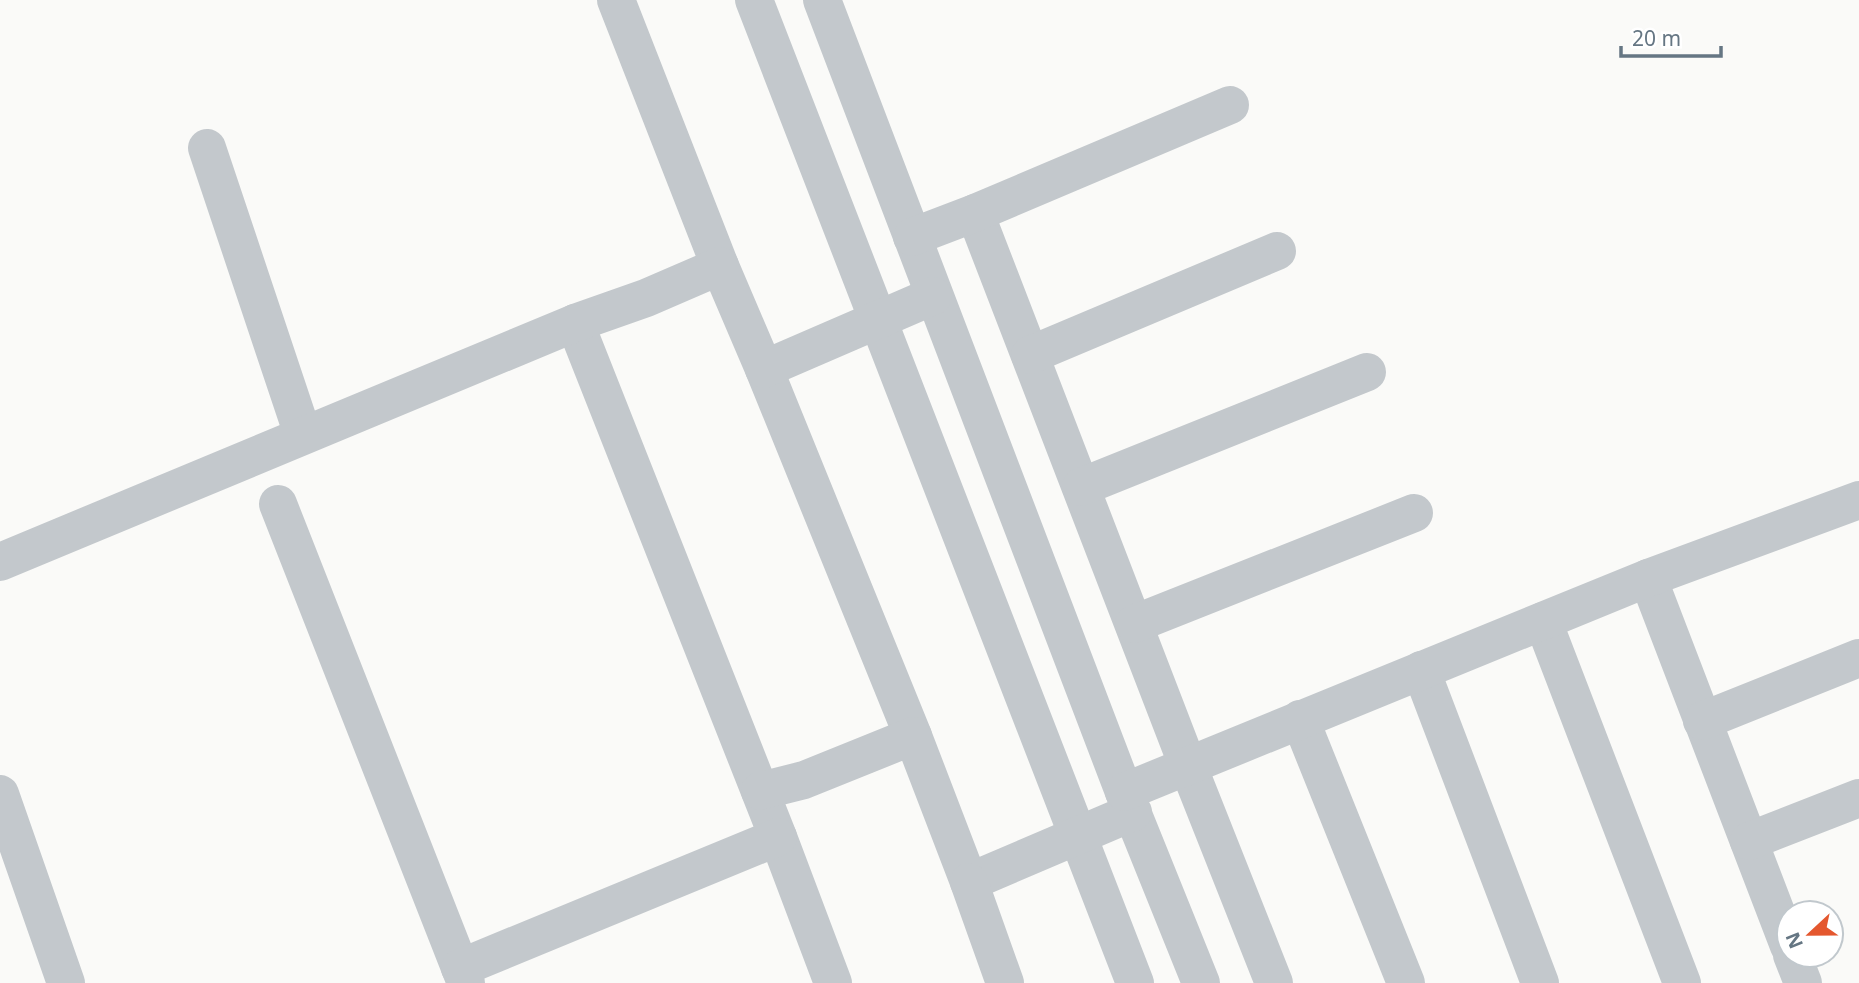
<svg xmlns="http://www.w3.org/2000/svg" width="1859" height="983" font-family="'Noto Sans',sans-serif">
  <rect width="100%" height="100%" fill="#fafaf8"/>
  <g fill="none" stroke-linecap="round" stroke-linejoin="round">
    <g stroke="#c3c8cc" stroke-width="38">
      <path d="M616 0 720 266"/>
      <path d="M754 0 1135 983"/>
      <path d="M822 0 1124 792 1201 983"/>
      <path d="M207 148 303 435"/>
      <path d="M975 213 1188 766 1274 983"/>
      <path d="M912 237 975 213 1230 105"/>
      <path d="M575 323 778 837 833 983"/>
      <path d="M1030 355 1277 251"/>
      <path d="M764 369 913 736"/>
      <path d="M1081 487 1367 372"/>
      <path d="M278 504 466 983"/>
      <path d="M0 562 575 323 646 298 720 266 764 369 933 296"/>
      <path d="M1648 578 1789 946"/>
      <path d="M1543 621 1682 983"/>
      <path d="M1134 624 1414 513"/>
      <path d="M1421 670 1540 983"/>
      <path d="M1300 719 1406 983"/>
      <path d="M1702 721 1859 658"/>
      <path d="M760 791 804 780 913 736 969 882 1133 812"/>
      <path d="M1124 792 1648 578 1859 500"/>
      <path d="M0 794 66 983"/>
      <path d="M1749 841 1859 798"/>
      <path d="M969 882 1005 983"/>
      <path d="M1792 955 1803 983"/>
      <path d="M460 968 778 837"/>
    </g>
  </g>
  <g transform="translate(1810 934) rotate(248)"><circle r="33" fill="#ffffff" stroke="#c1c8cd" stroke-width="2"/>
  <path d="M0-5L12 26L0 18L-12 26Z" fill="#e4572e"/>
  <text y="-10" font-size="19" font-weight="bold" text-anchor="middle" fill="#657683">N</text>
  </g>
  <path d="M1621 46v10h100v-10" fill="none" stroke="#657683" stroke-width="3.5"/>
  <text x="1632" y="46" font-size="21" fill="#657683" stroke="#ffffff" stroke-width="5" paint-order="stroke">20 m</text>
</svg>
